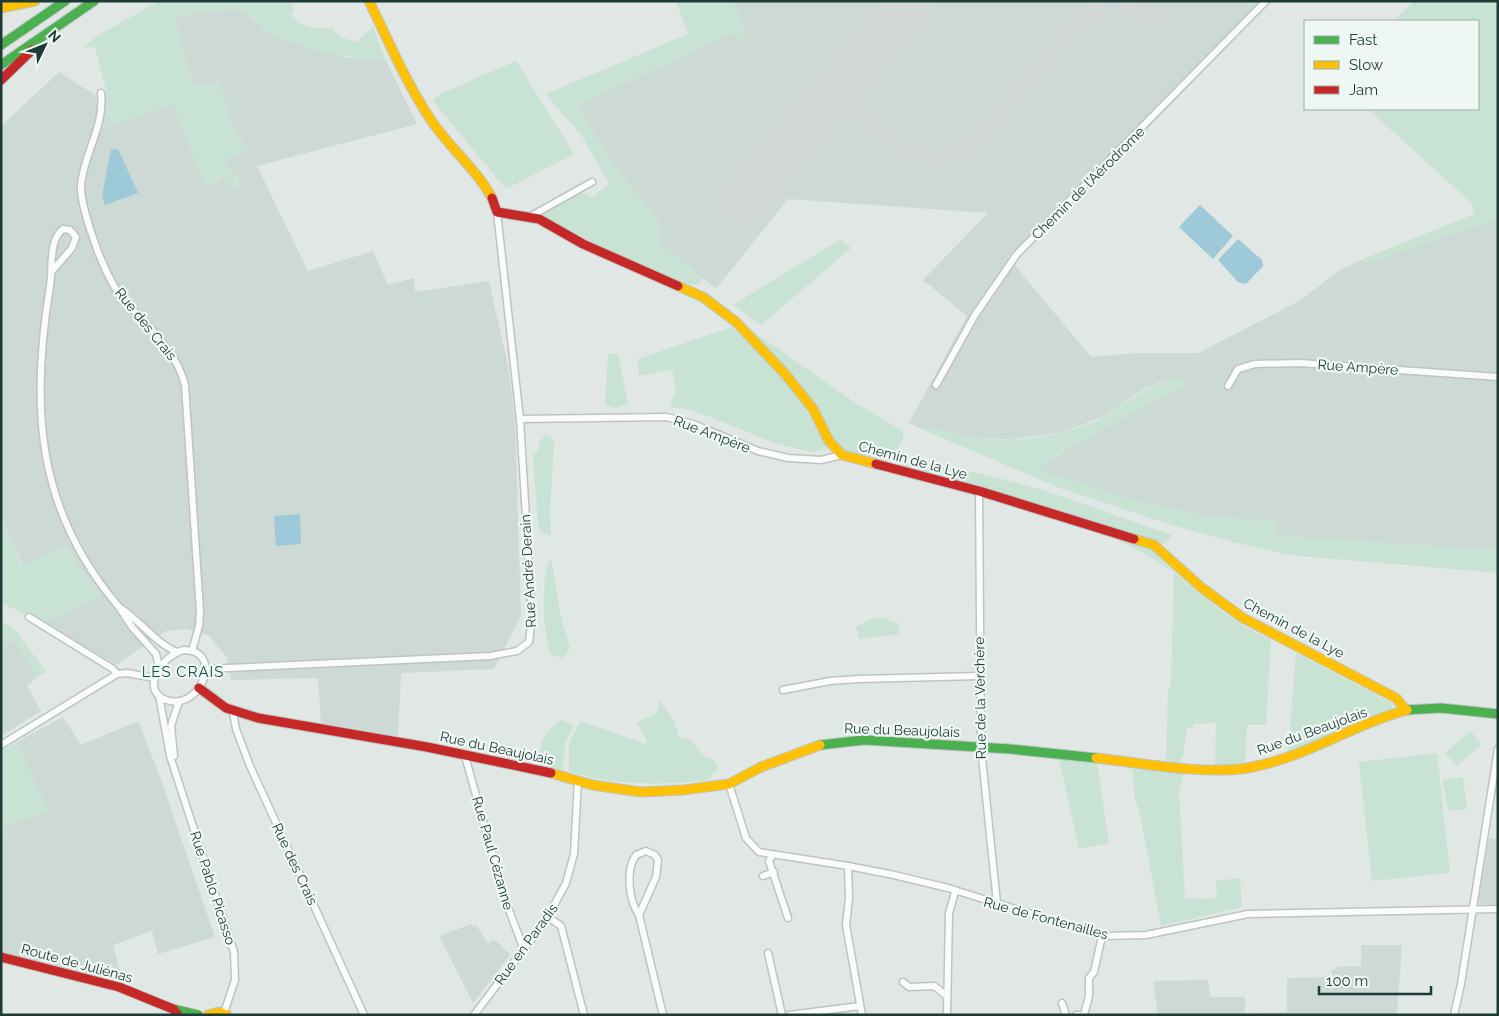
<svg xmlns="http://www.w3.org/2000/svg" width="1499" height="1016" font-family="Raleway,sans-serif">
  <rect width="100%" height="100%" fill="#e0e7e5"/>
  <g fill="#cdd9d5">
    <path d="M734 1H1261L1008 257 1091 357 1137 353H1198L1299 301 1340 270 1361 260 1369 262 1498 219V550L1276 536 1277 522 1201 515 1127 499 1036 469 1178 378 1160 382 1137 393 1105 416 1060 433 1010 439 974 438 931 428H919L909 423 967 316 923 280 988 213 788 199 716 289 661 244 658 220 612 163 577 105 733 33 742 40 746 35Z"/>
    <path d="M239 9 245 11 264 30 343 57 386 61 417 124 257 166 308 271 373 251 388 285 414 278 415 292 489 281 508 366 515 419 521 616 494 669 401 673 398 736 321 723 318 678 231 680 227 657 208 635 185 629 166 631 116 665 44 622 102 596 82 571 67 546 22 566 1 514V126L59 72 95 95 103 128 173 104 206 186 230 171 224 160 248 149 232 127 220 83 194 87 174 16Z"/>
    <path d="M15 640 37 677 27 686 41 711 1 736V648Z"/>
    <path d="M63 717 81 745 138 721 159 774 215 937 158 954 152 931 113 945 123 982 1 953V839L7 837 4 825 49 812 16 742Z"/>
    <path d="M1489 838 1498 839V905L1481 904 1478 900Z"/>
    <path d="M471 924 474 928 476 925 488 944 493 940 497 941 510 955 473 1003 439 936Z"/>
    <path d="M1361 945H1402L1397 1015H1158L1153 981 1208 980 1210 997H1245V1013L1287 1012V978L1325 977 1337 967 1361 966Z"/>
  </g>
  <g fill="#c8e2d3">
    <path d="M159 1H290L294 11 291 15C301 28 316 29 332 28L340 37 357 42 373 26 386 61C351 58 296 50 266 31 256 25 251 13 239 9L174 16 194 87 220 82 232 127 248 149 224 160 230 170 240 178 239 187 232 190 222 175 205 186 173 104 103 128 106 90 95 47H84L96 37Z"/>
    <path d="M676 1H734L746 35 742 41 733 33 577 105 612 163 658 220 661 244 703 278 698 285 688 284 621 257 541 215 580 191 592 197 610 185 582 136 546 94 688 34Z"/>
    <path d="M1415 1H1498V219L1369 263 1361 260 1474 214 1472 203 1368 109H1478V21H1393Z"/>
    <path d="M516 61 574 154 506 189 433 101 440 94Z"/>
    <path d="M841 239 851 248 761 325 733 305Z"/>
    <path d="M745 326 857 404 903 431C905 442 895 453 889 462L843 451 835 443 807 394Z"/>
    <path d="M732 327 774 367 797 395 828 448 813 452 777 444 706 415 686 409 669 407 676 391 672 369 639 376 638 359Z"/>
    <path d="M608 354H618L628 403 616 408 605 405Z"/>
    <path d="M1178 378 1183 379V386L1179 389 1061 452 1037 469 1127 499 1201 515 1277 522V536L1498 550V573L1289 555 1233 542 1172 525 1057 487 919 428C937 428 954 434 972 437 999 442 1034 439 1060 433 1074 429 1095 423 1107 415 1131 399 1149 384 1178 378Z"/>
    <path d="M546 435 554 441 550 512 551 536 541 532 538 524 533 455 538 451 540 441Z"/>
    <path d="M899 463C993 466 1083 505 1172 535L1165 544 901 466Z"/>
    <path d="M1 514 21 566 67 546 82 571 102 596 44 622 1 603Z"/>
    <path d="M1114 538C1126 541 1140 543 1151 550 1160 556 1167 567 1176 574 1206 599 1235 624 1271 640L1266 725H1247L1245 765H1215L1216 723 1193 724V728H1187L1183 755 1180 762 1166 761 1168 692 1171 683 1174 573 1148 555Z"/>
    <path d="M551 558 561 618 570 648 563 658 551 655C543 636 540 576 551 558Z"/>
    <path d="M882 618 898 623 900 634 859 639 856 627 868 620Z"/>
    <path d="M1 622 13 627 46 672 37 677 15 640 1 648Z"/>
    <path d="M1296 653 1392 703 1393 707 1389 713 1288 752Z"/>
    <path d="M660 701 675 722 679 738 689 739 706 758 715 760 718 768 708 780C660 786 615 785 569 772V744L580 721 646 744 647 740 637 723 656 713Z"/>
    <path d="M562 720 573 726 565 744 562 770 537 765C541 744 542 730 562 720Z"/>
    <path d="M1470 731 1482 744 1457 766 1445 753Z"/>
    <path d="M16 742 49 812 4 825 7 837 1 839V751Z"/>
    <path d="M1437 753 1450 873 1372 881 1359 762Z"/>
    <path d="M1059 759 1097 763 1109 843 1079 849Z"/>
    <path d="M1132 767 1184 773 1179 789 1185 899 1217 898 1216 881 1240 878 1242 907 1161 926 1140 814 1135 799Z"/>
    <path d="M1463 777 1467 809 1449 811 1442 780Z"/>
  </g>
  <g fill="#9ec9d8">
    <path d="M118 149 138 193 105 205 102 196 111 150Z"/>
    <path d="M1200 205 1233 236 1213 259 1179 227Z"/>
    <path d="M1238 239 1262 260 1263 266 1246 284 1238 282 1218 260Z"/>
    <path d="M300 514 301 544 276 546 274 516Z"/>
  </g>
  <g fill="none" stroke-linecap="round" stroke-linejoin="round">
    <g stroke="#d2d8d7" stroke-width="20">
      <path d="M1127 1 1143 17 1155 18"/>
      <path d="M844 82V98L851 109"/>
      <path d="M824 106C866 86 909 201 975 142L1097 1"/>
    </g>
    <path stroke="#d2d8d7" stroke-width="51" d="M743 200 914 1"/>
    <defs>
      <g id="street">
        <path d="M101 93C105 126 84 153 81 185 80 203 92 235 98 252 105 269 113 288 126 302 149 328 176 350 185 385L200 612 199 626 192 651"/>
        <path d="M531 216 592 182"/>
        <path d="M53 270 72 248 76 237 70 230 63 229C48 241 53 268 50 286 30 406 36 510 119 607"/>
        <path d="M936 385 975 315 1017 254 1266 1"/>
        <path d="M1228 386 1238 369 1255 364 1300 363 1498 377"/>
        <path d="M520 419 667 417 693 424 758 451 788 458 821 460 842 455"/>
        <path d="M979 491 981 748 997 903"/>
        <path d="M29 617 113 669 117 674"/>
        <path d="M184 650C223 650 203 707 170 701 137 694 161 655 184 650Z"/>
        <path d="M159 667 156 654 132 627 119 607C140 620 155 643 177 652"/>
        <path d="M206 669 490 656 517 651 529 642 532 617 520 419 497 212"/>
        <path d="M783 690 830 681 858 679 979 676"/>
        <path d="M159 695 170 756 234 952 235 980 224 1013"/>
        <path d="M233 712 236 729 250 766 364 1015"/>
        <path d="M1 745 117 674 127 673 155 678"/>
        <path d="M174 756 171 726 179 701"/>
        <path d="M465 756 505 899 524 950"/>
        <path d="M729 784 746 838 759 852 848 866 894 875 948 888 1102 936 1146 935 1248 914 1498 909"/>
        <path d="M646 851 655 855 658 860 656 877 639 915C629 901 625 870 636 855Z"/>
        <path d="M772 856 769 861 788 918"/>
        <path d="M848 866 849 898 846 925 862 1015"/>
        <path d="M763 876 774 872"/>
        <path d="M639 915 663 1015"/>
        <path d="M548 917 561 926 584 1015"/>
        <path d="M768 953 782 1015"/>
        <path d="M903 982 909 987 934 986 947 996"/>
        <path d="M1062 1003 1066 1015"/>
        <path d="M474 1015 546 920 566 883 574 854 578 780"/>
        <path d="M789 1015 860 1006"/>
        <path d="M947 1015 949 913 955 892"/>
        <path d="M1076 1015H1080"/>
        <path d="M1084 1015 1089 996V978L1094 972 1102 936"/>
        <path d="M1454 1015 1461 984 1498 749"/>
      </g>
      <g id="fast">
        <path d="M1 45 65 1"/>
        <path d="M1 65 94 1"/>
        <path d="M1407 710 1441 708 1498 714"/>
        <path d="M820 745 864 740 1010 749 1096 758"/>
        <path d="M173 1009 198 1015"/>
      </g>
      <g id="slow">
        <path d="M369 1C389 42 407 85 433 123 451 149 477 170 492 198"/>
        <path d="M1 8 35 1"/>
        <path d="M678 286 703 297 736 322 786 375 813 409 829 441 842 455 876 464"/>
        <path d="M1134 539 1154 545 1202 588 1243 618 1396 698 1406 710"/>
        <path d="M1096 758C1142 763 1202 775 1247 768 1303 759 1353 724 1407 710"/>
        <path d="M551 773 592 785 641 792 683 790 729 784 761 767 820 745"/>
        <path d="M208 1015 219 1012 227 1015"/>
      </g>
      <g id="jam">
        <path d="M1 80 32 50"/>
        <path d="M492 198 497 212 539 219 583 244 678 286"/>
        <path d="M876 464 979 491 1134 539"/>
        <path d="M199 688 226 708 258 718 427 747 551 773"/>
        <path d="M1 957 119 987 173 1009 178 1015"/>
      </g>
    </defs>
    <use href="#street" stroke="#bdc4c2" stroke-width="9"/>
    <use href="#fast" stroke="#bcc5c2" stroke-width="11"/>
    <use href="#slow" stroke="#bcc5c2" stroke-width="11"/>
    <use href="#jam" stroke="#bcc5c2" stroke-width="11"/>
    <use href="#street" stroke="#fafbfb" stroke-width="6"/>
    <use href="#fast" stroke="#4caf50" stroke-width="9"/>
    <use href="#slow" stroke="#ffc107" stroke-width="9"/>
    <use href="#jam" stroke="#c62828" stroke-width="9"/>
  </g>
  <g text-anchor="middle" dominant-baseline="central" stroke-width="4.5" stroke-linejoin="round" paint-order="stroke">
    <g font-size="14" fill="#1e3a36" stroke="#eef7f3">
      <text transform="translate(1088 183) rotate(-45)">Chemin de l'Aérodrome</text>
      <text transform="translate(146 324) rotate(51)">Rue des Crais</text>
      <text transform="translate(1358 367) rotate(4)">Rue Ampère</text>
      <text transform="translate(712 434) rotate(21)">Rue Ampère</text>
      <text transform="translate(913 460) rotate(15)">Chemin de la Lye</text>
      <text transform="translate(528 571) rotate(-93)">Rue André Derain</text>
      <text transform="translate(1294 628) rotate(28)">Chemin de la Lye</text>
      <text transform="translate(980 698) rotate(-91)">Rue de la Verchère</text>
      <text transform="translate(902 730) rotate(2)">Rue du Beaujolais</text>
      <text transform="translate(1312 731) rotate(-20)">Rue du Beaujolais</text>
      <text transform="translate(497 748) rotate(12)">Rue du Beaujolais</text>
      <text transform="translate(493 853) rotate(74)">Rue Paul Cézanne</text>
      <text transform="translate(295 864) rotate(65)">Rue des Crais</text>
      <text transform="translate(213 888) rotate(72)">Rue Pablo Picasso</text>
      <text transform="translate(1046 918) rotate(15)">Rue de Fontenailles</text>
      <text transform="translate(526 944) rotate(-54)">Rue en Paradis</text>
      <text transform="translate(77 963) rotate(15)">Route de Juliénas</text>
    </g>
    <g font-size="15" letter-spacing="1" fill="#1a4c46" stroke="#eef7f3">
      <text x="183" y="672">LES CRAIS</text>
    </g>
  </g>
  <rect width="1499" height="1016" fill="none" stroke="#1e3a36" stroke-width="5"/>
  <rect x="1304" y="20" width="175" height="90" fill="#eef7f3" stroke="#9baba7"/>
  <rect x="1314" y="36" width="25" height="8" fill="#4caf50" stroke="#9baba7"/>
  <text x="1349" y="45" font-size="15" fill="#1e3a36">Fast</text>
  <rect x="1314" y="61" width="25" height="8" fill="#ffc107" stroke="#9baba7"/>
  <text x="1349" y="70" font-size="15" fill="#1e3a36">Slow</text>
  <rect x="1314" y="86" width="25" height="8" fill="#c62828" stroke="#9baba7"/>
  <text x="1349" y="95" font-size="15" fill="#1e3a36">Jam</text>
  <g transform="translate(45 45) rotate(47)" stroke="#eef7f3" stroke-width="4" paint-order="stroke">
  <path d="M0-4L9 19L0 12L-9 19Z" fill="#1e3a36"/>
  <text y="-8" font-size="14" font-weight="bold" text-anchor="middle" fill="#1e3a36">N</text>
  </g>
  <path d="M1319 986v8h112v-8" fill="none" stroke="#1e3a36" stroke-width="2.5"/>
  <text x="1326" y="986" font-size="15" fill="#1e3a36" stroke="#eef7f3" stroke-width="4" paint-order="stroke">100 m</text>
</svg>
